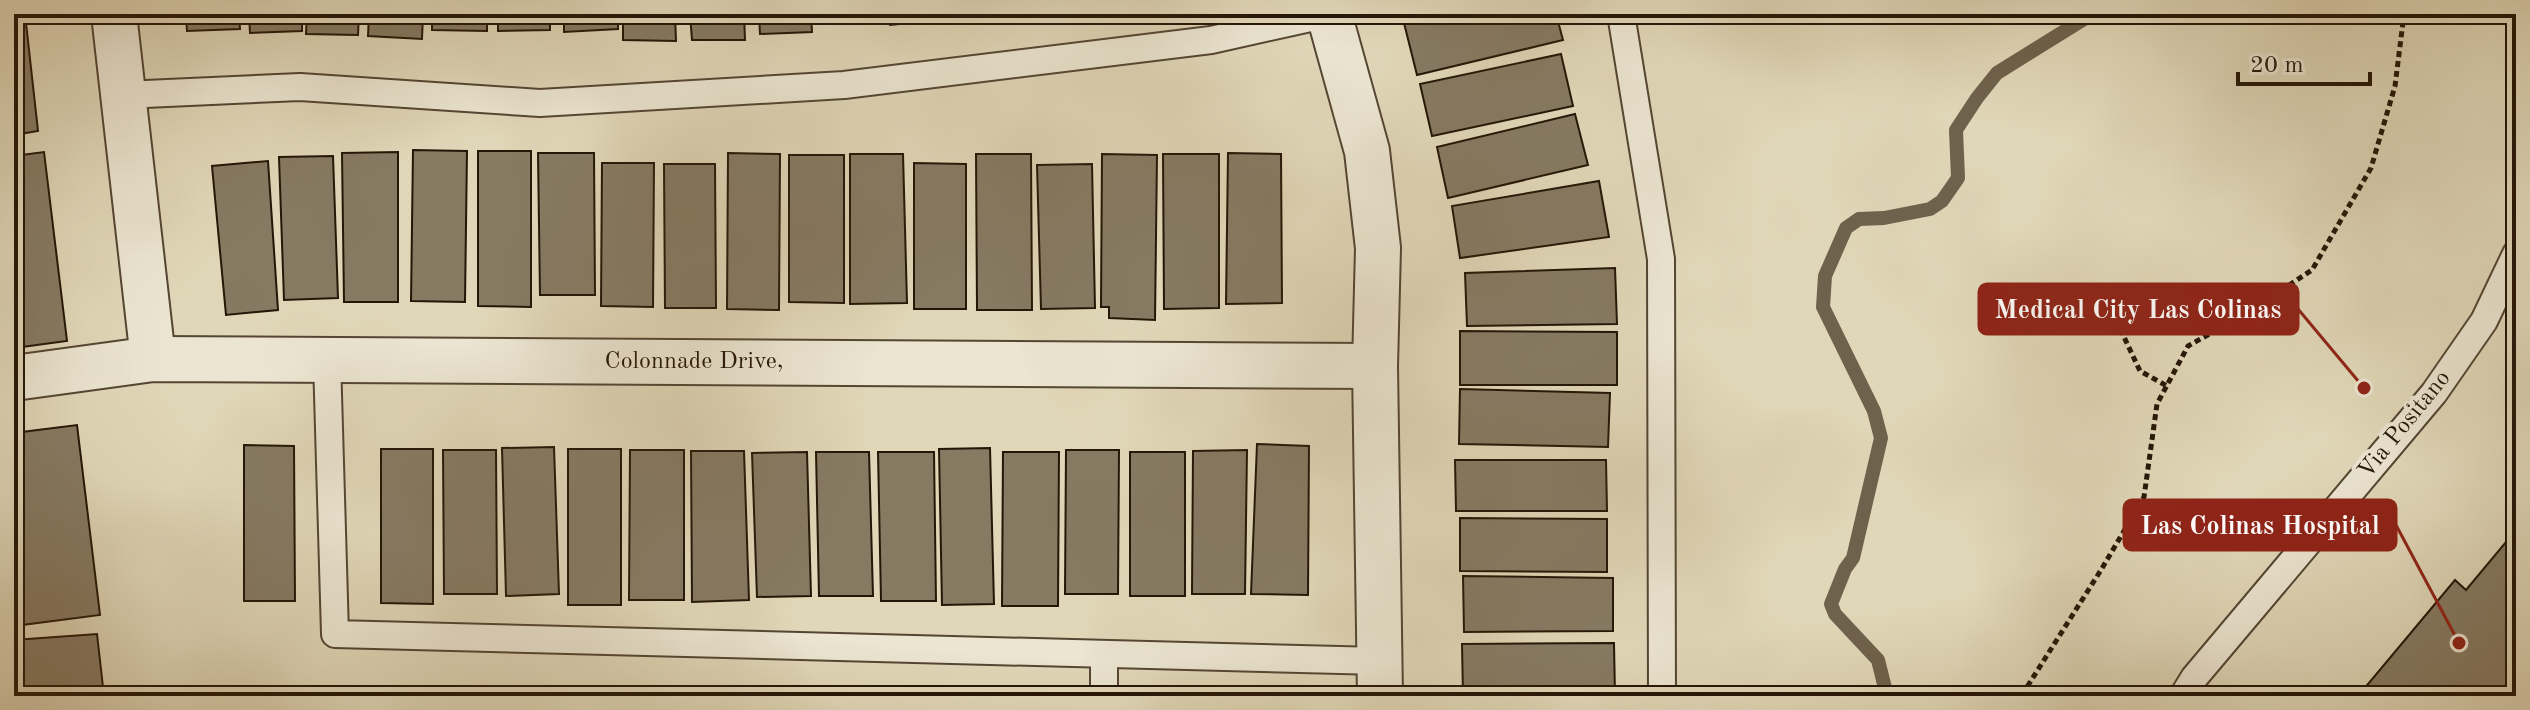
<svg xmlns="http://www.w3.org/2000/svg" width="2530" height="710" font-family="'Old Standard TT',serif">
  <rect width="100%" height="100%" fill="#e0d7b8"/>
  <filter id="stains"><feTurbulence type="fractalNoise" baseFrequency=".0025" numOctaves="4"/><feColorMatrix values="0 0 0 0 .2 0 0 0 0 .09 0 0 0 0 .02 0 0 0 .5 -.17"/></filter>
  <radialGradient id="worn" r=".72"><stop offset=".6" stop-color="#630" stop-opacity="0"/><stop offset="1" stop-color="#630" stop-opacity=".3"/></radialGradient>
  <g fill="none" stroke-linecap="round" stroke-linejoin="round">
    <path stroke="#6f624d" stroke-width="14" d="M1887 696 1878 660 1835 614 1831 604 1845 569 1853 558 1881 438 1874 411 1823 307 1825 276 1846 228 1859 219 1884 218 1930 209 1942 201 1958 178 1956 130 1977 98 1997 73 2092 14"/>
  </g>
  <g fill="#867a63" stroke="#251607" stroke-width="2">
    <path d="M14 14H25L38 131 14 135Z"/>
    <path d="M186 14H239L240 29 187 31Z"/>
    <path d="M249 14H302V31L250 33Z"/>
    <path d="M307 14H359L358 35 306 34Z"/>
    <path d="M369 14H423L422 39 368 36Z"/>
    <path d="M432 14H487V31L432 30Z"/>
    <path d="M498 14H550V30L498 31Z"/>
    <path d="M564 14H618V29L564 32Z"/>
    <path d="M623 14H675L676 41 623 40Z"/>
    <path d="M690 14H744L745 40H692Z"/>
    <path d="M759 14H811L812 32 760 34Z"/>
    <path d="M822 14H875V17L823 22Z"/>
    <path d="M888 14H941L942 20 890 25Z"/>
    <path d="M1440 14H1556L1563 40 1417 75 1404 23Z"/>
    <path d="M1561 54 1573 106 1432 136 1420 84Z"/>
    <path d="M1575 114 1588 165 1448 198 1437 147Z"/>
    <path d="M413 150 467 151 465 302 411 301Z"/>
    <path d="M478 151H531V307L478 306Z"/>
    <path d="M44 152 67 341 14 348V156Z"/>
    <path d="M398 152V302H344L342 153Z"/>
    <path d="M538 153H594L595 295H540Z"/>
    <path d="M728 153 780 154 779 310 727 309Z"/>
    <path d="M1228 153 1281 154 1282 303 1226 304Z"/>
    <path d="M850 154H903L907 303 850 304Z"/>
    <path d="M976 154H1031L1032 310H977Z"/>
    <path d="M1102 154 1157 155 1155 320 1109 318V307H1101Z"/>
    <path d="M1163 154H1219V308L1164 309Z"/>
    <path d="M789 155H844V303L789 302Z"/>
    <path d="M333 156 338 298 284 300 279 157Z"/>
    <path d="M268 161 278 310 226 315 212 166Z"/>
    <path d="M602 163H654L653 307 601 306Z"/>
    <path d="M914 163 966 164V309H914Z"/>
    <path d="M664 164H715L716 308H665Z"/>
    <path d="M1092 164 1095 308 1041 309 1037 165Z"/>
    <path d="M1599 181 1609 237 1460 258 1452 206Z"/>
    <path d="M1615 268 1617 324 1467 326 1465 273Z"/>
    <path d="M1460 331 1617 332V385H1460Z"/>
    <path d="M1460 389 1610 393 1608 447 1459 444Z"/>
    <path d="M77 425 100 615 14 626V433Z"/>
    <path d="M1257 444 1309 446 1308 595 1251 594Z"/>
    <path d="M244 445 294 446 295 601H244Z"/>
    <path d="M554 447 559 594 506 596 502 448Z"/>
    <path d="M990 448 994 604 942 605 939 449Z"/>
    <path d="M381 449H433V604L381 603Z"/>
    <rect x="568" y="449" width="53" height="156"/>
    <path d="M443 450H496L497 594H444Z"/>
    <path d="M630 450H684V600H629Z"/>
    <path d="M1066 450H1119L1118 594H1065Z"/>
    <path d="M1247 450 1245 594H1192L1193 451Z"/>
    <path d="M691 451H744L749 600 692 602Z"/>
    <path d="M807 452 811 596 757 597 752 453Z"/>
    <path d="M816 452H869L873 596H819Z"/>
    <path d="M878 452H934L936 601H881Z"/>
    <path d="M1003 452H1059L1058 606H1002Z"/>
    <rect x="1130" y="452" width="55" height="144"/>
    <path d="M1455 460H1606L1607 511H1456Z"/>
    <path d="M1460 518 1607 519V572L1460 571Z"/>
    <path d="M2516 530V696H2358L2455 580 2466 590Z"/>
    <path d="M1463 576 1613 578V631L1464 632Z"/>
    <path d="M97 634 104 696H14V640Z"/>
    <path d="M1614 643 1615 696H1463L1462 644Z"/>
  </g>
  <g fill="none" stroke-linecap="round" stroke-linejoin="round">
    <defs>
      <g id="service">
        <path d="M1621 14 1661 259 1662 696"/>
        <path d="M123 95 300 87 540 103 844 85 1211 40 1328 14"/>
        <path d="M327 360 335 634 1380 661"/>
        <path d="M1104 654V696"/>
        <path d="M2183 696 2194 678 2434 393 2484 321 2516 254"/>
      </g>
      <g id="minor">
        <path d="M114 14 153 359"/>
        <path d="M1329 14 1367 151 1378 248 1375 366 1380 696"/>
        <path d="M14 378 153 359 1375 366"/>
      </g>
    </defs>
    <use href="#service" stroke="#544633" stroke-width="30"/>
    <use href="#minor" stroke="#544633" stroke-width="48"/>
    <g stroke="#251607" stroke-width="5" stroke-dasharray="6 4" stroke-linecap="butt">
      <path d="M2116 320 2140 371 2167 386"/>
      <path d="M2025 696 2027 687 2101 570 2144 497 2157 404 2188 346 2247 313 2312 270 2371 168 2395 86 2404 14"/>
    </g>
    <use href="#service" stroke="#ebe5d1" stroke-width="26"/>
    <use href="#minor" stroke="#ebe5d1" stroke-width="44"/>
  </g>
  <g text-anchor="middle" dominant-baseline="central" stroke-width="8" stroke-linejoin="round" paint-order="stroke">
    <g font-size="24" fill="#251607" stroke="#ebe5d1">
      <text x="694" y="362">Colonnade Drive,</text>
      <text transform="translate(2405 425) rotate(-51)">Via Positano</text>
    </g>
  </g>
  <path fill="none" stroke="#8f2418" stroke-width="3" d="M2364 388L2298 309M2459 643L2396 525"/>
  <g fill="#8f2418" stroke="#ebe5d1" stroke-width="3">
    <circle cx="2364" cy="388" r="8"/>
    <circle cx="2459" cy="643" r="8"/>
  </g>
  <g fill="#8f2418" stroke="#8f2418" stroke-width="3">
    <rect x="1979" y="284" width="319" height="50" rx="8"/>
    <rect x="2124" y="500" width="272" height="50" rx="8"/>
  </g>
  <g font-size="26" text-anchor="middle" font-weight="bold" fill="#fff">
    <text x="2138" y="318">Medical City Las Colinas</text>
    <text x="2260" y="534">Las Colinas Hospital</text>
  </g>
  <rect width="2530" height="710" fill="none" stroke="#e0d7b8" stroke-width="48"/>
  <rect x="16" y="16" width="2498" height="678" fill="none" stroke="#251607" stroke-width="4"/>
  <rect x="24" y="24" width="2482" height="662" fill="none" stroke="#251607" stroke-width="2"/>
  <path d="M2238 72v12h132v-12" fill="none" stroke="#251607" stroke-width="4"/>
  <text x="2250" y="72" font-size="24" fill="#251607" stroke="#ebe5d1" stroke-width="6" paint-order="stroke">20 m</text>
  <rect width="100%" height="100%" filter="url(#stains)"/>
  <rect width="100%" height="100%" fill="url(#worn)"/>
</svg>
